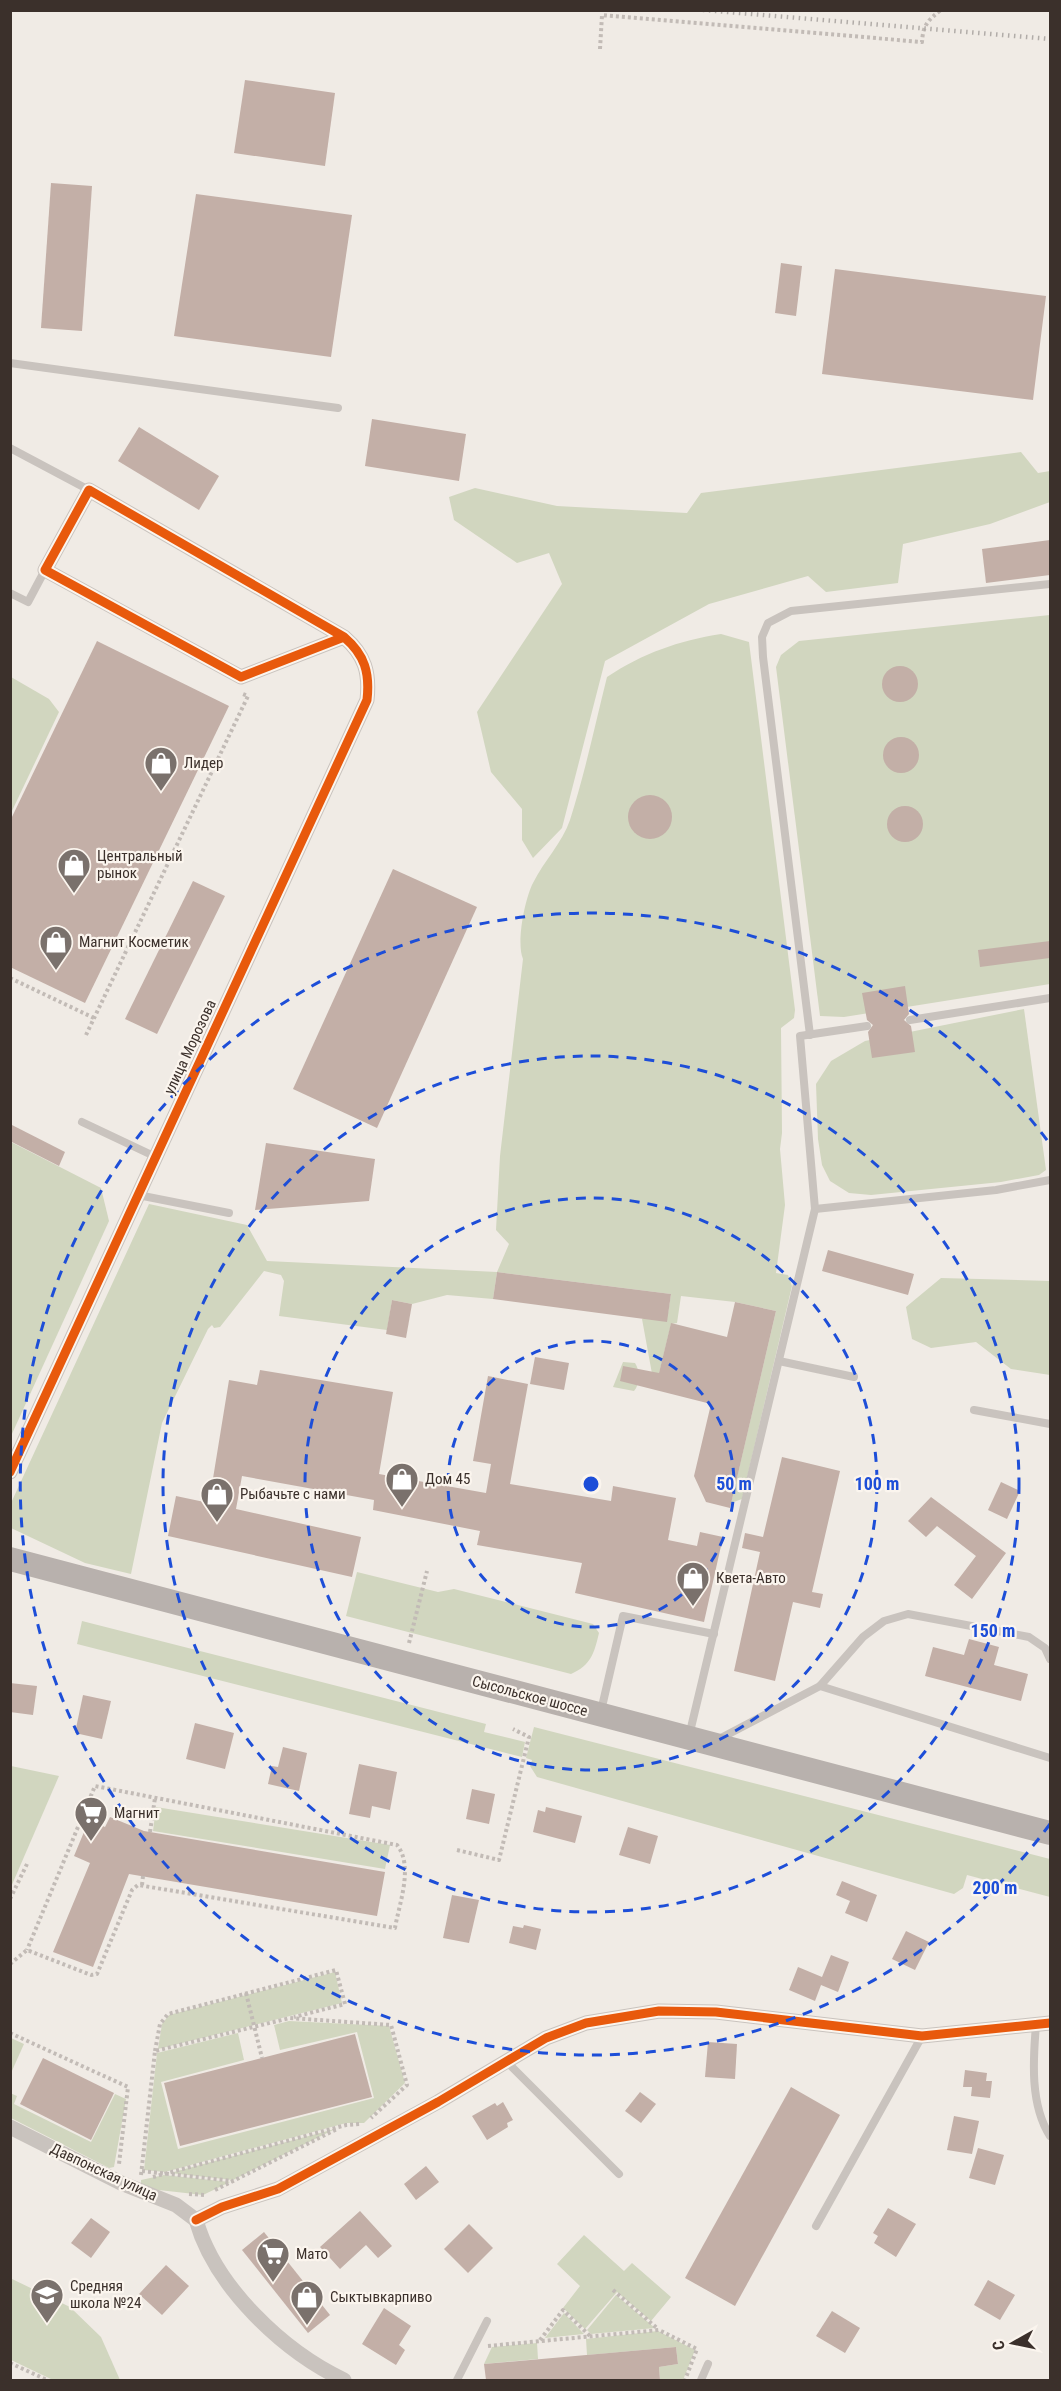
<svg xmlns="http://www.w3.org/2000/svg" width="1061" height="2391" font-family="'Roboto Condensed',sans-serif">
  <rect width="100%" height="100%" fill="#f0ebe5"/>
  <g fill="#d1d6bf">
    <path d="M1021 452 1038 473 1050 471V502L990 524 903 544 898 583 826 592 808 576 709 604 605 661 562 828 533 858 522 840V809L491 772 477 712 562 584 549 553 517 563 454 520 449 497 475 488 557 506 687 513 701 493Z"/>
    <path d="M1050 615V984L844 1017 820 1016 776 667 781 655 799 641Z"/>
    <path d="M721 634 749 642 795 1010 794 1018 781 1028 782 1133 780 1149 785 1205 776 1273 788 1275 792 1286 742 1499 731 1503 776 1311 735 1302 681 1296 677 1323 671 1324 655 1390 642 1319 660 1312 668 1313 671 1294 497 1272 493 1299 447 1295 412 1304 392 1300 387 1330 279 1316 284 1281 281 1275 264 1271 220 1327 214 1328 212 1325 208 1329 162 1423 131 1574 85 1563 11 1528V1503L149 1204 247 1225 267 1261 497 1272 509 1244 496 1230 500 1156 523 959C516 943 525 898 533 883 544 861 562 843 570 820 585 773 595 725 607 677 643 653 678 641 721 634Z"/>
    <path d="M11 677 49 699 59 712 11 813Z"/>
    <path d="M1024 1009 1046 1170 1039 1175 1001 1182 871 1195 849 1193 830 1181 822 1165 818 1139 816 1084 831 1061 865 1041Z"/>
    <path d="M11 1142 101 1188 109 1221 11 1436Z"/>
    <path d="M941 1278 1050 1281V1375L1011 1369 976 1342 931 1348 912 1339 906 1307Z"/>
    <path d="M623 1362 635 1363C640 1370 640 1385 634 1391L613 1387Z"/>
    <path d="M357 1572 438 1592 454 1589 593 1624 599 1633C594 1654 591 1665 571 1674L346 1616Z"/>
    <path d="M82 1621 486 1724 484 1732 525 1742 522 1757 77 1644Z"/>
    <path d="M534 1727 1050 1859V1897L967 1875 963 1888 954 1894 537 1777 530 1766 532 1760 526 1758Z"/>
    <path d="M11 1766 59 1776 11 1887 10 1766Z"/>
    <path d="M156 1807 390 1845 385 1869 153 1831Z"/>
    <path d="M335 1972 342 2003 158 2049 162 2024 169 2015Z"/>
    <path d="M289 2021 389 2026 405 2083 364 2123H346L165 2172 144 2170 157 2053 238 2033 244 2060 161 2082 178 2149 374 2098 357 2032 280 2050 274 2025Z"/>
    <path d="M11 2038 24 2044 11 2073Z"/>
    <path d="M10 2093 17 2096 14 2104 91 2142 115 2094 126 2099 114 2167 109 2168 11 2118Z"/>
    <path d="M335 2129 233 2180 170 2173Z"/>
    <path d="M164 2175 230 2182 203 2195 141 2188V2180Z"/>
    <path d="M584 2235 624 2271 632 2263 671 2297 651 2321 617 2292 585 2329 563 2308 580 2286 557 2264Z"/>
    <path d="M10 2278 70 2307 101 2337 120 2380H53L11 2360Z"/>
    <path d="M616 2295 655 2328 591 2334 587 2330Z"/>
    <path d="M564 2313 584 2334 545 2338Z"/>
    <path d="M658 2331 695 2350 683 2380H660L659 2367 678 2364 676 2347 587 2355 586 2339Z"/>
    <path d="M537 2343 538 2359 484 2364 492 2347Z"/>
  </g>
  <g fill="#c3afa7">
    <path d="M245 80 335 93 325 166 234 153Z"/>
    <path d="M51 183 92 186 82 331 41 328Z"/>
    <path d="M196 194 352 215 331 357 174 336Z"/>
    <path d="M781 263 802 266 796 316 775 313Z"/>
    <path d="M835 269 1046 296 1033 400 822 374Z"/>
    <path d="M372 419 466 434 459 481 365 466Z"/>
    <path d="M139 427 219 476 199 510 118 461Z"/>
    <path d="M1050 540V575L986 583 982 549Z"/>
    <path d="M97 641 229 706 85 1003 10 967V821Z"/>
    <circle cx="900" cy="684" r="18"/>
    <circle cx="901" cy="755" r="18"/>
    <circle cx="650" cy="817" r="22"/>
    <circle cx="905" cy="824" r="18"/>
    <path d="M393 869 477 907 377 1128 293 1089Z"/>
    <path d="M193 881 225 896 157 1034 125 1019Z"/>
    <path d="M1050 941V958L980 967 978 950Z"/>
    <path d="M905 986 909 1014 904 1020 911 1026 915 1052 872 1058 868 1032 873 1025 867 1020 862 993Z"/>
    <path d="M10 1124 65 1152 59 1166 10 1141Z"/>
    <path d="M266 1143 375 1159 369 1201 255 1210Z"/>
    <path d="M828 1250 914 1274 908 1295 822 1271Z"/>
    <path d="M497 1272 671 1294 667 1322 493 1299Z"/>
    <path d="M392 1300 412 1304 406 1338 386 1334Z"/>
    <path d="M735 1302 776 1311 730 1508 706 1502 694 1476 711 1404 620 1381 623 1366 659 1373 671 1323 727 1337Z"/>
    <path d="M535 1357 569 1363 564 1390 530 1384Z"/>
    <path d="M260 1370 393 1392 379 1474 486 1493 491 1464 473 1461 488 1376 528 1384 510 1484 611 1501 613 1486 676 1498 668 1540 697 1546 700 1532 723 1537 704 1622 575 1593 582 1563 477 1545 480 1531 373 1510 374 1500 242 1476 236 1509 361 1537 352 1577 168 1536 176 1496 209 1503 229 1380 257 1385Z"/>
    <path d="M782 1457 840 1471 812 1592 823 1594 820 1608 793 1602 775 1681 734 1671 760 1552 742 1548 745 1533 763 1537Z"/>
    <path d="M1001 1482 1020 1491 1007 1519 988 1510Z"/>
    <path d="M931 1497 1006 1553 972 1599 954 1585 976 1556 937 1526 926 1537 908 1521Z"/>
    <path d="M969 1639 999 1647 994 1665 1028 1674 1021 1701 925 1676 933 1647 964 1655Z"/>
    <path d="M10 1683 37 1686 33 1715 10 1712Z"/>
    <path d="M83 1695 111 1701 102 1739 75 1733Z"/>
    <path d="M195 1723 234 1733 225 1769 186 1759Z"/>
    <path d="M283 1747 307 1753 299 1791 268 1784 272 1766 278 1767Z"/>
    <path d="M359 1764 397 1772 390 1810 372 1806 370 1818 349 1814Z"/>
    <path d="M472 1789 495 1794 489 1824 466 1819Z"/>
    <path d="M546 1807 582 1816 575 1843 533 1832 538 1810 545 1812Z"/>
    <path d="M110 1817 144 1831 385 1872 377 1916 129 1874 93 1967 53 1952 90 1863 74 1856 89 1820 105 1827Z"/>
    <path d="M628 1827 658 1836 650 1864 619 1855Z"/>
    <path d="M842 1881 877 1895 867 1922 845 1913 850 1901 836 1895Z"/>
    <path d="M452 1895 479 1900 469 1943 443 1938Z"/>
    <path d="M524 1925 541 1929 536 1950 509 1943 513 1926 523 1928Z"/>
    <path d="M906 1931 929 1942 915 1970 892 1959Z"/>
    <path d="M831 1955 849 1962 838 1992 821 1985 815 2001 789 1990 798 1967 822 1977Z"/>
    <path d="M355 2034 372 2097 180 2146 164 2083Z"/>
    <path d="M708 2042 737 2044 735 2079 705 2077Z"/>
    <path d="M43 2058 114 2093 91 2140 20 2104Z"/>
    <path d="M965 2070 987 2073 986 2081H992L990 2098 971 2096 972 2087H963Z"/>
    <path d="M791 2087 840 2115 735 2306 685 2278Z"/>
    <path d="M640 2092 656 2104 641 2123 625 2111Z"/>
    <path d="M503 2102 513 2120 507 2123 508 2127 487 2140 472 2116 495 2103 497 2106Z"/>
    <path d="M954 2116 979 2121 972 2154 947 2150Z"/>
    <path d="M978 2148 1004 2155 995 2185 969 2178Z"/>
    <path d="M426 2166 439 2182 416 2200 404 2184Z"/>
    <path d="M888 2208 916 2224 896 2257 874 2243 878 2236 873 2233Z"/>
    <path d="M360 2211 392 2246 378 2258 366 2245 340 2269 320 2247Z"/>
    <path d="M91 2218 110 2232 91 2258 71 2243Z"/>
    <path d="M469 2224 493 2248 468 2273 444 2249Z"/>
    <path d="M264 2232 330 2315 308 2333 242 2250Z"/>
    <path d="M166 2265 189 2286 162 2315 139 2294Z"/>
    <path d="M988 2280 1015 2295 1000 2320 974 2305Z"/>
    <path d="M384 2308 411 2326 399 2345 405 2350 396 2365 362 2344Z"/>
    <path d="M832 2311 860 2328 845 2353 816 2336Z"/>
    <path d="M676 2347 678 2364 659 2367 660 2380H486L484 2364Z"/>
  </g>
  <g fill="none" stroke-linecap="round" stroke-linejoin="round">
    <g stroke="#c2bbb6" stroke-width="4" stroke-dasharray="3 3" stroke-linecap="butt">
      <path d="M600 49 602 15 922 42C923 25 928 20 941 10"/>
      <path d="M10 978 94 1018"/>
      <path d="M86 1035 248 696 243 694"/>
      <path d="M409 1643 427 1571"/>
      <path d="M150 1832 155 1798"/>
      <path d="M457 1850 499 1860 529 1737 513 1729"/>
      <path d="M142 1885 143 1876"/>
      <path d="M10 1899 27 1864"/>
      <path d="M10 1964 27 1950 91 1975 97 1974 132 1890 138 1885 395 1928C399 1904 414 1866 397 1845L95 1786 27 1950"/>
      <path d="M246 1993 262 2058"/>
      <path d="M10 2033 128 2087 119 2164"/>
      <path d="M155 2051 160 2024 168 2014 336 1970 345 2004 294 2017"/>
      <path d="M142 2171 233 2181"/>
      <path d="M141 2175 155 2051 290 2018 391 2025 407 2085 371 2118"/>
      <path d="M153 2177 346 2125 360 2124"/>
      <path d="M215 2190 337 2129"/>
      <path d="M189 2194 206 2195"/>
      <path d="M613 2290 658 2329"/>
      <path d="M540 2340 563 2310 590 2336"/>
      <path d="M488 2346 659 2330 697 2349 685 2380"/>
      <path d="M10 2363 47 2380"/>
    </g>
    <g stroke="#c9c3be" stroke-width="8">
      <path d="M10 363 338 408"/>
      <path d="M10 448 89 490"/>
      <path d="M10 593 28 602 45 570"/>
      <path d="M910 1020 1050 998"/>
      <path d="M810 1035 763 657 762 637 768 623 791 611 1050 584"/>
      <path d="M82 1122 156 1157"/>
      <path d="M138 1195 229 1213"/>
      <path d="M815 1209 996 1190 1050 1180"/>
      <path d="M779 1361 854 1377"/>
      <path d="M974 1410 1050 1424"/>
      <path d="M820 1686 1050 1758"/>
      <path d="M601 1711 623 1616 714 1634"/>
      <path d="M689 1736 815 1209 800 1036 867 1026"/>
      <path d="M719 1739 820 1686 863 1637 884 1621 908 1614 1029 1637 1045 1648 1050 1659"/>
      <path d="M1036 2025C1033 2060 1030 2105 1050 2136"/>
      <path d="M506 2061 619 2174"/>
      <path d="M816 2226 922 2036"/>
      <path d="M457 2380 487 2321"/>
      <path d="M701 2380 708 2364"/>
    </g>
    <g stroke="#c9c3be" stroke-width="15">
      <path d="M10 1472 367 700C370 673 365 655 344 637L89 490 45 570 241 677 344 637"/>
      <path d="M10 2127 121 2183 176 2205 196 2220"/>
      <path d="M196 2220 222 2207 278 2189 438 2102 546 2038 586 2023 659 2011 716 2012 922 2036 1050 2023"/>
      <path d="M196 2220C215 2287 283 2351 344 2380"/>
    </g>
    <path stroke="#b8b1ad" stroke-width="24" d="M10 1559 1050 1833"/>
    <path stroke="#b1aca8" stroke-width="4.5" stroke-dasharray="1.5 4.5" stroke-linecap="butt" d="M703 10 1050 39"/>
    <defs>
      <g id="cycleway">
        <path d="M10 1472 367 700C370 673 365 655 344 637L89 490 45 570 241 677 344 637"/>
        <path d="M196 2220 222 2207 278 2189 438 2102 546 2038 586 2023 659 2011 716 2012 922 2036 1050 2023"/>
      </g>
    </defs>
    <use href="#cycleway" stroke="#fbf5ee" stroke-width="13"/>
    <use href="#cycleway" stroke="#e8590c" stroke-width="9"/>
  </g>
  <g fill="none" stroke="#1d4ed8" stroke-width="3" stroke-dasharray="10 8">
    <circle cx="591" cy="1484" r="143"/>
    <circle cx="591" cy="1484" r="286"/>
    <circle cx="591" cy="1484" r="428"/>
    <path d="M1050 1824A571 571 0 1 1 1050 1144"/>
  </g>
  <defs>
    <symbol id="shop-pin" viewBox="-11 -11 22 30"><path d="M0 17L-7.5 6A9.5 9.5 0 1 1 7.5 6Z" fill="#7a716c" stroke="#fbf5ee"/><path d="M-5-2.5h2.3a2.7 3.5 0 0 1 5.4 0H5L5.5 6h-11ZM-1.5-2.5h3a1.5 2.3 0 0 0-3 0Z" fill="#fff"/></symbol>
    <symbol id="supermarket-pin" viewBox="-11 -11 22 30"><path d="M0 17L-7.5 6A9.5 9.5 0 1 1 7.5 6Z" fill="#7a716c" stroke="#fbf5ee"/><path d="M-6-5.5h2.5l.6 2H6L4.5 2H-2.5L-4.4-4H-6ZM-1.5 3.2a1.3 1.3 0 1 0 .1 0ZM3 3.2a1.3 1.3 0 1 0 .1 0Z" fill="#fff"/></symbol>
    <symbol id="school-pin" viewBox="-11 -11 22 30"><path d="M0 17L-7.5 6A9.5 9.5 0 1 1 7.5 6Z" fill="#7a716c" stroke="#fbf5ee"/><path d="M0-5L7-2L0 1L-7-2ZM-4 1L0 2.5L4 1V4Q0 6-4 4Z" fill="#fff"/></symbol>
  </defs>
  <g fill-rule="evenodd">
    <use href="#shop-pin" x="142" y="744" width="38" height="52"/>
    <use href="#shop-pin" x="55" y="846" width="38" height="52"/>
    <use href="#shop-pin" x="37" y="923" width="38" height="52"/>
    <use href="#shop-pin" x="383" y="1460" width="38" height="52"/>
    <use href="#shop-pin" x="198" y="1475" width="38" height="52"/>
    <use href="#shop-pin" x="674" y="1559" width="38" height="52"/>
    <use href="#supermarket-pin" x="72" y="1794" width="38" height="52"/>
    <use href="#supermarket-pin" x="254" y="2235" width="38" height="52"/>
    <use href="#school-pin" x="28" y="2276" width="38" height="52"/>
    <use href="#shop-pin" x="288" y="2278" width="38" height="52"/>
  </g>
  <g text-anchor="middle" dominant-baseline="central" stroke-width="4.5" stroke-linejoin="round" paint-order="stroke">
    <g font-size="15" fill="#3b302b" stroke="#fbf5ee" text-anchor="start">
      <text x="184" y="763">Лидер</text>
      <text x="97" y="856">Центральный<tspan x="97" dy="17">рынок</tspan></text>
      <text x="79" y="942">Магнит Косметик</text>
      <text x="425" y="1479">Дом 45</text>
      <text x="240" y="1494">Рыбачьте с нами</text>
      <text x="716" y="1578">Квета-Авто</text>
      <text x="114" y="1813">Магнит</text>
      <text x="296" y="2254">Мато</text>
      <text x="70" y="2286">Средняя<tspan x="70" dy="17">школа №24</tspan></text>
      <text x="330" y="2297">Сыктывкарпиво</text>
    </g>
    <g font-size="15" fill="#3b302b" stroke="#fbf5ee">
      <text transform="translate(190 1047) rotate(-65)">улица Морозова</text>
      <text transform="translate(530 1696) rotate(15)">Сысольское шоссе</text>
      <text transform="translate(104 2172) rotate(25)">Давпонская улица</text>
    </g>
  </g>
  <circle cx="591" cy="1484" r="9" fill="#1d4ed8" stroke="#fbf5ee" stroke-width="3"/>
  <g font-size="18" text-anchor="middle" font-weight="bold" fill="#1d4ed8" stroke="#fbf5ee" stroke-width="4.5" stroke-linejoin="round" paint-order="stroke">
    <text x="734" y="1490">50 m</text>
    <text x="877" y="1490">100 m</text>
    <text x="993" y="1637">150 m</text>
    <text x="995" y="1894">200 m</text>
  </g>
  <rect width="1061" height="2391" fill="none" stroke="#3b302b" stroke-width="24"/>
  <g transform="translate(1013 2343) rotate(261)" stroke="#fbf5ee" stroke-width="4.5" paint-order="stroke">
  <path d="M0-4.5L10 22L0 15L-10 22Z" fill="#3b302b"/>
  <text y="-9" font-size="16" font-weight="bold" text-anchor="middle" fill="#3b302b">С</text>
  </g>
</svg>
